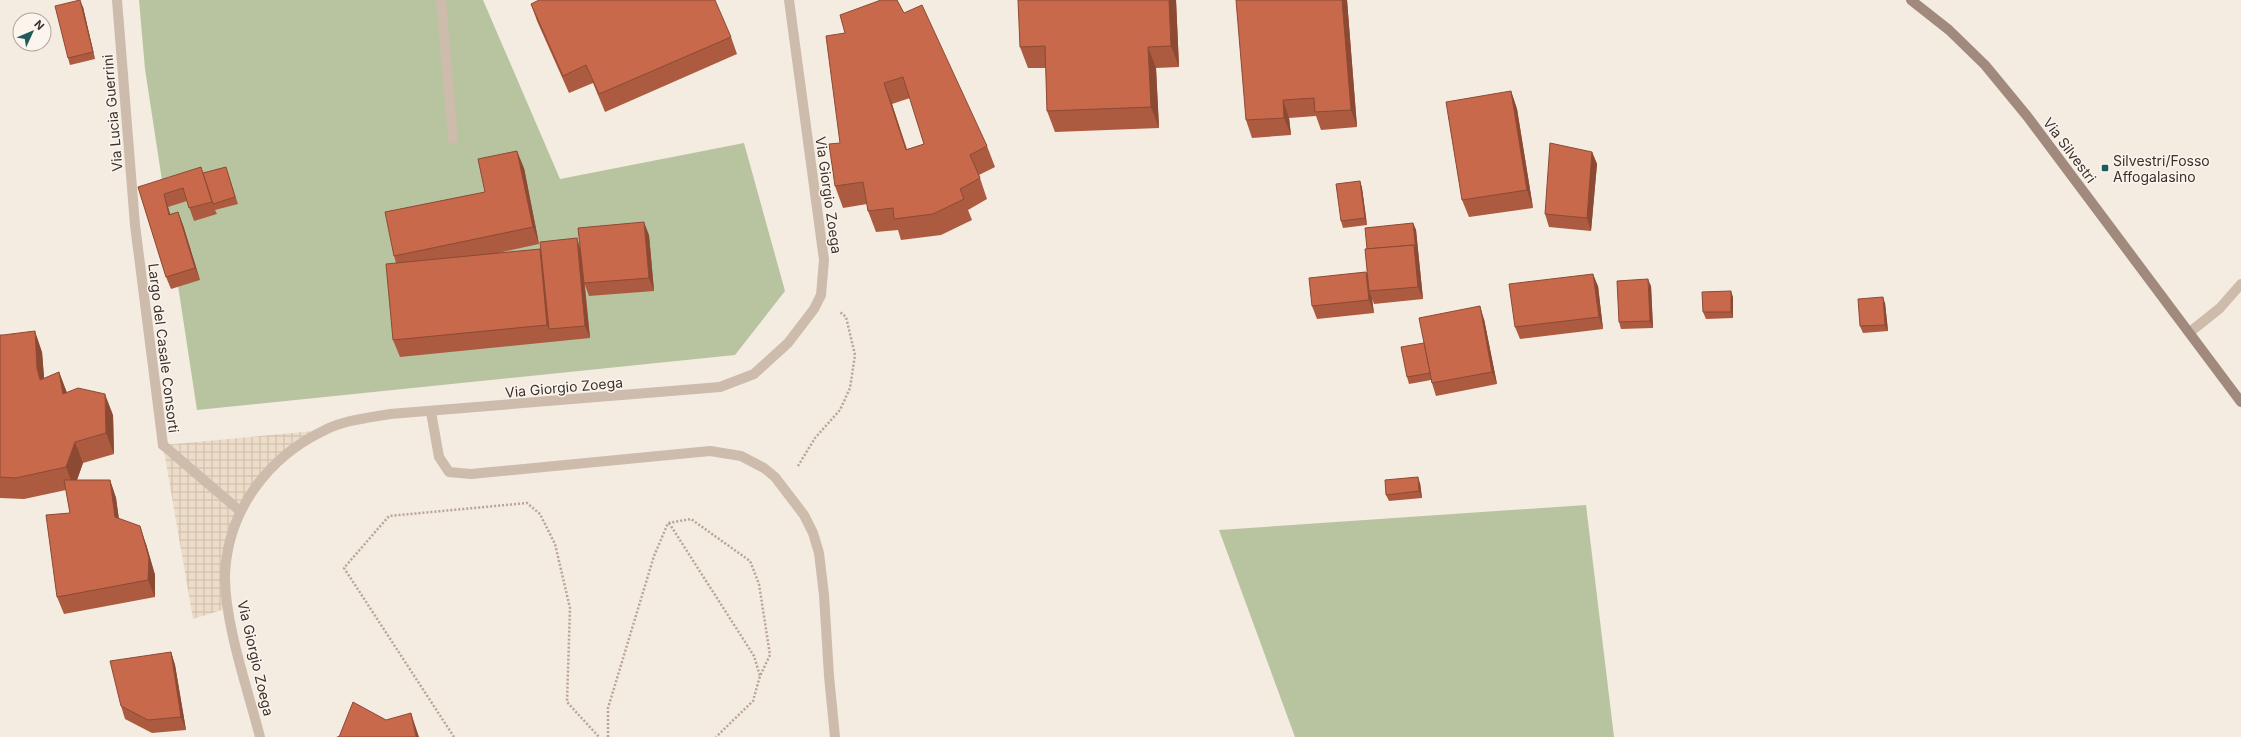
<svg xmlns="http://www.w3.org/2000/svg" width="2241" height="737" font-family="Inter,sans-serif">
  <defs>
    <pattern id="plaza-grid" width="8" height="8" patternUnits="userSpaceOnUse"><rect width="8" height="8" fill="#ecdcc8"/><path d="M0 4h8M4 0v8" fill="none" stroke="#cbbdac"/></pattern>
  </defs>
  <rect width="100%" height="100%" fill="#f4ebe1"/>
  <g fill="#b8c4a0">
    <path d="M139 0H483L560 179 744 143 785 291 735 355 197 410 145 69Z"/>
    <path d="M1586 505 1614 737H1295L1219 530Z"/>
  </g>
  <path fill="url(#plaza-grid)" d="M325 430 257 482 228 548V608L193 619 163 445Z"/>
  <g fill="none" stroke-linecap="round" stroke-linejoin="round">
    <g stroke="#b9a596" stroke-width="2.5" stroke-dasharray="2 2" stroke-linecap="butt">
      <path d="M798 466 815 438 840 410 850 388 855 355 846 317 840 312"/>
      <path d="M669 523 754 656 760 676"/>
      <path d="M454 737 344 568 389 516 527 503 540 514 555 544 570 608 567 702 599 737"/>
      <path d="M608 737V708L654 556 668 523 691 519 750 561 759 584 770 655 760 676 753 701 716 737"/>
    </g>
    <g stroke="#cdbbac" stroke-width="10">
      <path d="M441 0 453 139"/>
      <path d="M431 412 439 457 449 472 471 474 710 451 741 456 764 468 775 477 804 515 813 533 819 553 824 595 829 676 835 737"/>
    </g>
    <path stroke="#cdbbac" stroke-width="10" d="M163 445 240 511"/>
    <g stroke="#cdbbac" stroke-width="10">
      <path d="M117 0 135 225 163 445"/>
      <path d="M2190 332 2220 308 2241 284"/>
      <path d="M260 737C248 690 224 622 225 574 228 510 268 457 325 430 345 420 368 418 390 414L720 387 754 374 788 343 814 309 821 295 824 260 789 0"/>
    </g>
    <path stroke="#a18a7d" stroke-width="10" d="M1911 0 1949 30 1985 65 2027 116 2241 402"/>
  </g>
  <g fill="#ac5a40" fill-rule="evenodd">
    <path d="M1176 0 1179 67 1156 68 1159 128 1055 132 1047 111 1046 68H1028L1020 47Z"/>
    <path d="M1347 0 1357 127 1321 130 1316 116 1289 118 1291 135 1252 138 1246 120Z"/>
    <path d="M531 4 731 37 737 54 605 112 593 83 569 93 537 21Z"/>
    <path d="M83 7 95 59 70 65 68 58Z"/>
    <path d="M904 13 987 146 995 167 979 175 987 199 968 210 972 220 941 235 901 240 898 230 876 232 868 211 867 204 843 208 835 186 840 143ZM910 98 924 144 907 149 892 104Z"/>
    <path d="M1511 91 1517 109 1533 208 1469 217 1462 200Z"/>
    <path d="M1592 152 1597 164 1591 231 1549 227 1545 214Z"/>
    <path d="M524 168 539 244 498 253 540 249 541 253 581 249 649 235 654 291 589 296 585 285 590 338 400 357 393 340 396 263 394 256 485 192Z"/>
    <path d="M203 173H228L238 204 215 210 217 214 194 221 187 201 168 207 170 214 178 212 183 225 200 280 171 289 166 277 138 187Z"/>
    <path d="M1360 181 1362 188 1367 225 1343 228 1341 221Z"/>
    <path d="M1413 223 1416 230 1423 299 1374 304 1372 299 1374 313 1317 319 1312 306 1366 272 1368 277 1367 249Z"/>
    <path d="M1598 286 1603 329 1520 339 1515 327Z"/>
    <path d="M1651 286 1653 328 1621 329 1619 322Z"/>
    <path d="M1733 297V318L1706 319 1703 312Z"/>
    <path d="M1885 303 1888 331 1863 333 1860 326Z"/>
    <path d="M1484 319 1497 384 1436 396 1431 380 1409 384 1407 377 1424 343Z"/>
    <path d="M0 335 42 352 44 379 59 372 67 393 113 415 114 454 83 463 77 480H110L116 498 119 519 146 544 155 575V597L64 614 57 597 70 513 66 490 24 499 0 498Z"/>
    <path d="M1420 483 1422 498 1389 501 1386 495Z"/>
    <path d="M171 652 175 665 186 730 152 733 125 719 121 706Z"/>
  </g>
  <g fill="#8c4a34">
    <path d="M80 0 83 7 95 59 93 52Z"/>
    <path d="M1169 0H1176L1179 67 1171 46Z"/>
    <path d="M1342 0H1347L1357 127 1351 110Z"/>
    <path d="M1148 47 1156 68 1159 128 1151 107Z"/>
    <path d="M884 83 892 104 913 171 906 150Z"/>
    <path d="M1511 91 1517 109 1533 208 1527 190Z"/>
    <path d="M1283 100 1289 118 1291 135 1284 118Z"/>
    <path d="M517 151 524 168 539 244 533 227Z"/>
    <path d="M1592 152 1597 164 1591 231 1587 218Z"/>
    <path d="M1360 181 1362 188 1367 225 1365 218Z"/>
    <path d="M164 194 168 207 174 227 169 215Z"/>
    <path d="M178 212 183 225 200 280 195 268Z"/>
    <path d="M644 222 649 235 654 291 649 278Z"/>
    <path d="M1413 223 1416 230 1423 299 1418 287 1414 245Z"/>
    <path d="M577 238 581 251 584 283 590 338 585 326Z"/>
    <path d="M540 249 546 266 549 329 547 325Z"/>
    <path d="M1366 272 1371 285 1369 291 1372 299 1374 313 1369 300Z"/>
    <path d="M1593 274 1598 286 1603 329 1599 317Z"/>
    <path d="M1648 279 1651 286 1653 328 1650 321Z"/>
    <path d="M1731 291 1733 297V318L1731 312Z"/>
    <path d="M1883 297 1885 303 1888 331 1885 325Z"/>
    <path d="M1480 306 1484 319 1497 384 1492 372Z"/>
    <path d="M35 331 42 352 45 389 40 380 37 368Z"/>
    <path d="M59 372 67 393 63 394Z"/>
    <path d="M105 394 113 415 114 454 106 433Z"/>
    <path d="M75 442 83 463 74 488 66 467Z"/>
    <path d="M1418 477 1420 483 1422 498 1419 491Z"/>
    <path d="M110 480 116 498 121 535 115 517Z"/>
    <path d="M140 526 146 544 155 575V597L148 580Z"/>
    <path d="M171 652 175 665 186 730 181 717Z"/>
    <path d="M411 713 419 737H416Z"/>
  </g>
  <g fill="#c8694b" stroke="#8c4a34" fill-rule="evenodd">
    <path d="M80 0 93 52 68 58 55 6Z"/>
    <path d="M539 0H715L731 37 599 94 586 65 563 76 531 4Z"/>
    <path d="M881 0H897L904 13 922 5 987 146 970 155 980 178 960 189 964 199 933 214 894 219 893 208 868 211 863 182 835 186 829 144 840 143 826 36 845 33 840 15ZM903 77 924 144 906 150 884 83Z"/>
    <path d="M1018 0H1169L1171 46 1148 47 1151 107 1047 111 1045 46 1020 47Z"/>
    <path d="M1236 0H1342L1351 110 1315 112 1314 98 1283 100 1284 118 1246 120Z"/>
    <path d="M1511 91 1527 190 1462 200 1446 102Z"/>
    <path d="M1550 143 1592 152 1587 218 1545 214Z"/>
    <path d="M517 151 533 227 394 256 385 212 485 192 478 159Z"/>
    <path d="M201 167 212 202 189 208 183 188 164 194 169 215 178 212 195 268 166 277 138 187Z"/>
    <path d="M226 167 235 197 213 204 203 173Z"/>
    <path d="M1360 181 1365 218 1341 221 1336 184Z"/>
    <path d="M644 222 649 278 584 283 578 228Z"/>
    <path d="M1413 223 1416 251 1414 245 1367 249 1365 228Z"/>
    <path d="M577 238 585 326 549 329 540 242Z"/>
    <path d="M1414 245 1418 287 1369 291 1365 249Z"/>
    <path d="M540 249 547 325 393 340 386 264Z"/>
    <path d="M1366 272 1369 300 1312 306 1309 278Z"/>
    <path d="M1593 274 1599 317 1515 327 1509 284Z"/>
    <path d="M1648 279 1650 321 1619 322 1617 281Z"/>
    <path d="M1731 291V312H1703L1702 292Z"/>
    <path d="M1883 297 1885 325 1860 326 1858 299Z"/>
    <path d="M1480 306 1492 372 1432 383 1419 318Z"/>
    <path d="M35 331 37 368 40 380 59 372 63 394 78 388 105 394 106 433 75 442 66 467 16 478 0 477V335H3Z"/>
    <path d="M1424 343 1430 373 1407 377 1401 347Z"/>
    <path d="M1418 477 1419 491 1386 495 1385 480Z"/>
    <path d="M64 480H110L115 517 140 526 149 558 148 580 57 597 46 515 70 513Z"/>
    <path d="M171 652 181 717 148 720 121 706 110 661Z"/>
    <path d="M353 702 386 720 411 713 416 737H337H339Z"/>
  </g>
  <rect fill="#1f5a5e" stroke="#fbf5ee" stroke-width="1.5" x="2101" y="164" width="8" height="8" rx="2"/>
  <g text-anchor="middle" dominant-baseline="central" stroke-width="3" stroke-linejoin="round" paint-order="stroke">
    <g font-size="14" fill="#3b302b" stroke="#fbf5ee">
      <text transform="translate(112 113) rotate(-95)">Via Lucia Guerrini</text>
      <text transform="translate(2070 150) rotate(53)">Via Silvestri</text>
      <text transform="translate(829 195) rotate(82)">Via Giorgio Zoega</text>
      <text transform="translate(164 348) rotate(83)">Largo del Casale Consorti</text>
      <text transform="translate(564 387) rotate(-5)">Via Giorgio Zoega</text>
      <text transform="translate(256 658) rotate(77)">Via Giorgio Zoega</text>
    </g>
    <g font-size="14" fill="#3b302b" stroke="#fbf5ee" text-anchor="start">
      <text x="2113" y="160">Silvestri/Fosso<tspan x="2113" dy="16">Affogalasino</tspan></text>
    </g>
  </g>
  <g transform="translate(32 32) rotate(46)"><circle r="19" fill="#fbf5ee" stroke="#aea6a0"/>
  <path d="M0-3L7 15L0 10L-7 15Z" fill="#1f5a5e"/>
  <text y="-6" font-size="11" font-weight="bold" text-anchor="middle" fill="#3b302b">N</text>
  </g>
</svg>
